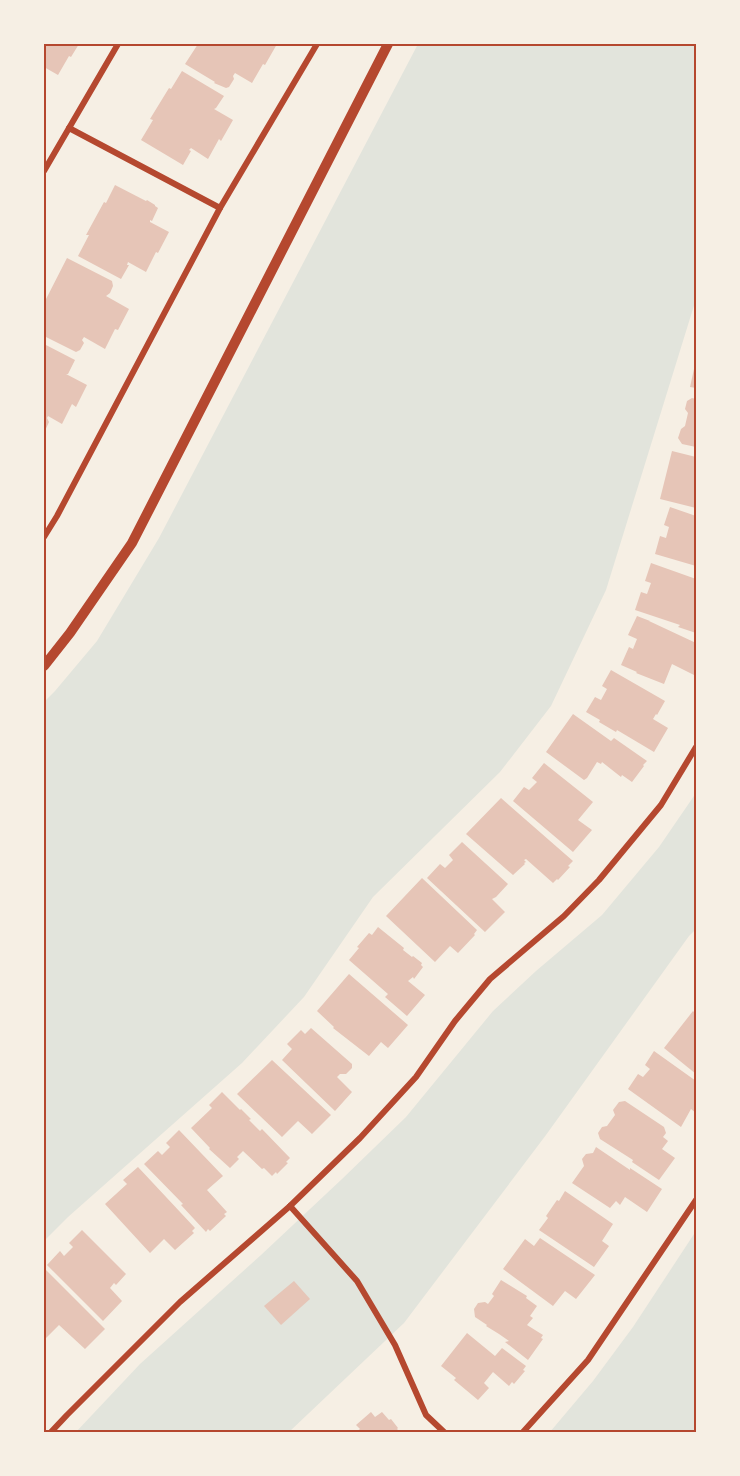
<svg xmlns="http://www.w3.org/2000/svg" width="740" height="1476" font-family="'IBM Plex Sans',sans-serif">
  <rect width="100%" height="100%" fill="#f6efe4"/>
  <g fill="#e2e4dc">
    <path d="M418 44H696V299L606 590 551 706 500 772 373 897 304 997 242 1063 68 1217 44 1241V702L55 691 97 641 159 538Z"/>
    <path d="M696 793V929L689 936 546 1135 404 1323 289 1432H76L140 1364 261 1255 342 1179 406 1117 493 1011 536 971 602 915 659 847Z"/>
    <path d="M696 1231V1432H550L593 1381 633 1327Z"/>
  </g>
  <g fill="#e6c5b7">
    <path d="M44 44H79L71 57 69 56 58 75 44 67Z"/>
    <path d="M198 44H277L265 65 263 64 252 83 235 73 233 76 234 79 229 87 226 88 214 83 215 82 185 64Z"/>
    <path d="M182 71 224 96 216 108 214 109 233 120 221 141 219 139 208 159 191 148 189 150 191 151 183 165 141 140 153 120 150 119 169 88 171 89Z"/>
    <path d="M115 185 146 201 147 200 155 205V206L158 208 152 221 150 220V222L169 232 158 253 156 252 146 272 128 262 127 265H129L121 279 78 256 89 235H86L104 202 106 203Z"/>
    <path d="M67 258 112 281 113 286 110 293 106 296 129 309 118 330 115 329 105 349 84 337 82 340 84 343 80 350 76 352 44 336V303Z"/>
    <path d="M44 344 75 360 68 374H66L87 385 76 407 72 404 62 424 48 416 47 418 49 422 44 433Z"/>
    <path d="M694 369H696V388L690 387Z"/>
    <path d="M692 398 696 399V447L682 444 678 438 681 429 685 426 688 413 685 409 687 401Z"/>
    <path d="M672 451 696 457V508L660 499Z"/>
    <path d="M670 507 696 516V566L655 554 660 536 666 538 669 527 664 525Z"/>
    <path d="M651 563 696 579V633L678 627 680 625 635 610 641 592 647 594 651 583 645 581Z"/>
    <path d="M637 616 650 621H649L696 643V676L672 664 664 684 636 673 637 672 621 665 629 647 633 649 637 639 628 635Z"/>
    <path d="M611 670 665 701 657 715 656 714 653 719 668 728 654 752 617 730 616 732 599 722 600 720 586 712 595 697 601 700 607 689 602 686Z"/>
    <path d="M573 714 611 741 614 738 647 761 643 765 644 766 632 782 622 775 621 777 602 762 601 764 597 762 587 778 584 780 546 752Z"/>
    <path d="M544 763 593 802 578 820 592 830 573 852 513 801 524 787 529 790 537 782 532 778Z"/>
    <path d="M501 798 573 861 568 866 570 867 558 880 557 879 553 883 526 859 524 860 526 862 524 863 525 864 513 875 466 834Z"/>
    <path d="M462 842 508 884 496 897 492 899 505 912 485 932 427 878 440 864 445 868 453 860 449 855Z"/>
    <path d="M422 878 477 930 474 934 475 935 458 953 450 946 435 962 386 916Z"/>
    <path d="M378 927 404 948 403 950 412 957 413 956 422 963 421 965 423 967 414 979 413 977 408 981 425 995 407 1016 385 997 388 994 349 960 359 948 357 947 369 933 372 935Z"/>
    <path d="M349 974 408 1025 388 1048 381 1042 369 1056 333 1028 334 1027 317 1011Z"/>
    <path d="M693 1011 696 1014V1074L664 1048Z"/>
    <path d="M311 1028 352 1064V1068L346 1074H340L337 1077 352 1092 335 1111 282 1060 292 1049 287 1044 301 1030 305 1034Z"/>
    <path d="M654 1051 696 1081V1113L691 1109 681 1127 628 1089 638 1074 643 1077 650 1069 645 1065Z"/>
    <path d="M272 1060 331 1115 312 1134 298 1121 282 1137 237 1094Z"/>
    <path d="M222 1092 240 1110 241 1109 251 1119 249 1120 260 1131 262 1129 290 1158 286 1162 288 1163 277 1174 276 1172 272 1176 264 1168 262 1169 243 1151 237 1157 239 1159 230 1168 209 1149 210 1148 191 1128 212 1108 209 1105Z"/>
    <path d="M625 1101 664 1127 666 1133 663 1137 668 1141 662 1149 675 1158 659 1180 632 1162 633 1160 600 1139 598 1133 602 1127 607 1126 615 1115 613 1110 619 1102Z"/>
    <path d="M179 1130 223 1176 207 1190 227 1212 224 1214 226 1216 210 1231 208 1229 206 1232 181 1205 183 1204 144 1164 158 1151 162 1155 170 1147 166 1143Z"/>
    <path d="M596 1147 630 1170V1168L662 1189 647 1212 625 1197 620 1205 616 1201 610 1208 572 1183 584 1166 582 1159 586 1154 593 1153Z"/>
    <path d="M138 1167 195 1228 192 1231 194 1233 175 1250 164 1239 150 1253 105 1204 127 1184 123 1180Z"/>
    <path d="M565 1191 613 1224 602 1241 609 1246 594 1267 539 1230 548 1218 546 1216 557 1200 559 1201Z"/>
    <path d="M82 1230 126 1274 116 1285 114 1283 110 1288 122 1301 103 1321 47 1265 60 1251 64 1256 73 1247 69 1243Z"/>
    <path d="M540 1238 595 1275 576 1299 565 1291 553 1306 503 1269 525 1239 534 1246Z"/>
    <path d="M44 1268 105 1329 85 1349 59 1325 46 1338 45 1336 44 1337Z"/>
    <path d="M501 1280 527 1296 526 1298 537 1306 530 1316 533 1318 527 1325 543 1335 541 1338 543 1339 528 1360 505 1342 509 1341 499 1334 486 1326 487 1325 475 1317 474 1309 478 1303 485 1302 488 1304 494 1296 492 1294Z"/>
    <path d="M294 1281 310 1299 281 1325 264 1306Z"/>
    <path d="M467 1333 495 1356 502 1348 526 1366 523 1370 525 1371 514 1384 512 1382 509 1386 493 1372 484 1383 489 1388 478 1400 454 1380 456 1378 441 1366Z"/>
    <path d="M371 1412 375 1417 382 1412 389 1420 391 1419 398 1428 397 1429 400 1432H356L360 1429 356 1425Z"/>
  </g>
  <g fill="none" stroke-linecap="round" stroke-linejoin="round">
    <g stroke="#b5482f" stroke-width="6">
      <path d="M69 128 220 208"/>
      <path d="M44 171 118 44"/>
      <path d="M44 537 57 516 220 208 317 44"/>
      <path d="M290 1206 357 1281 395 1345 426 1415 444 1432"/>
      <path d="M51 1432 67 1415 180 1302 290 1206 360 1138 416 1077 455 1021 490 979 564 916 599 880 661 805 696 747"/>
      <path d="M523 1432 588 1360 696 1200"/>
    </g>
    <path stroke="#b5482f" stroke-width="10" d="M44 666 70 633 132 543 388 44"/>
  </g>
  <rect width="740" height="1476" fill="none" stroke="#f6efe4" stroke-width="90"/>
  <rect x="45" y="45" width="650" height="1386" fill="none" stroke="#b5482f" stroke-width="2"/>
</svg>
